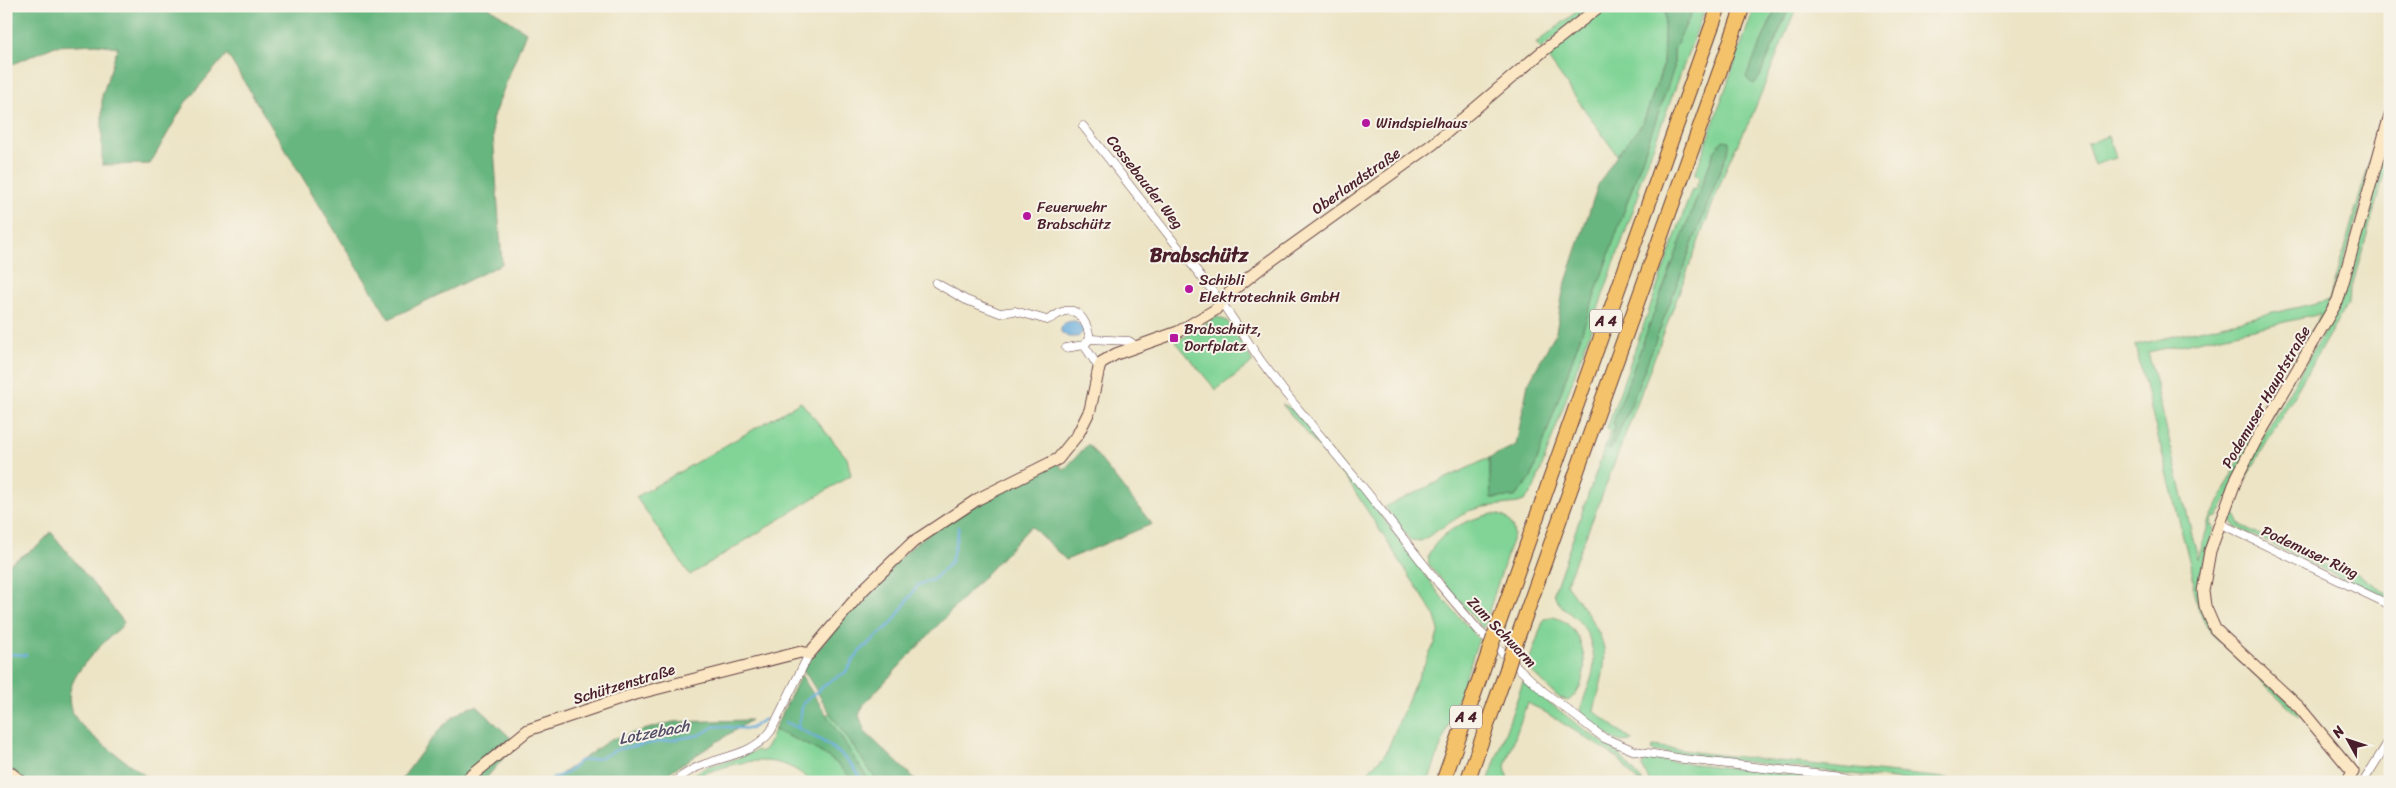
<svg xmlns="http://www.w3.org/2000/svg" width="2396" height="788" font-family="Sriracha,sans-serif">
  <rect width="100%" height="100%" fill="#f7f3e8"/>
  <filter id="ink" filterUnits="userSpaceOnUse"><feTurbulence type="fractalNoise" baseFrequency=".02" numOctaves="2"/><feDisplacementMap in="SourceGraphic" scale="10" xChannelSelector="R" yChannelSelector="G"/><feConvolveMatrix kernelMatrix="1 2 1 2 8 2 1 2 1" color-interpolation-filters="sRGB"/></filter>
  <filter id="wash" filterUnits="userSpaceOnUse"><feTurbulence type="fractalNoise" baseFrequency=".0096" numOctaves="4" result="noise"/><feDisplacementMap in="SourceGraphic" scale="20" xChannelSelector="R" yChannelSelector="G"/><feGaussianBlur stdDeviation="1.12" result="paint"/><feColorMatrix in="noise" values="0 0 0 0 0 0 0 0 0 0 0 0 0 0 0 0 0 1.4 0 .05"/><feComposite in="paint" operator="in"/></filter>
  <g filter="url(#wash)">
    <rect width="100%" height="100%" fill="#ece4c5"/>
    <g fill="#81d496" stroke="#667a60" fill-rule="evenodd">
      <path d="M1584 6H1594L1541 49 1536 43Z"/>
      <path d="M1607 6H1665L1663 66 1643 123 1617 155 1545 54Z"/>
      <path d="M1695 6H1706L1637 190 1640 191 1534 489 1524 501 1518 503 1484 507 1468 511 1421 541 1410 540 1385 507 1489 458 1492 498 1515 497 1531 478 1674 68V49Z"/>
      <path d="M1755 6H1777L1746 77 1759 78 1790 6H1797L1751 118 1729 161 1600 501 1566 584C1578 601 1601 629 1604 649 1607 669 1598 692 1594 711L1633 741 1621 742 1615 740 1582 717C1578 698 1598 680 1593 653 1591 642 1588 632 1581 624 1572 613 1556 606 1554 592L1611 430 1607 428 1692 189 1695 190 1700 177 1695 174ZM1729 148 1631 405 1611 449H1608L1616 427 1613 423 1714 152Z"/>
      <path d="M2390 92V101L2333 301 2217 517 2213 518 2211 524 2214 527 2199 579 2217 637 2299 711V717L2211 633C2203 619 2190 596 2194 580L2135 345 2329 300ZM2321 314 2249 439 2209 522 2198 559 2148 352Z"/>
      <path d="M2390 126V154L2347 304 2242 485 2234 512 2240 525 2335 570 2341 563 2390 595V601L2376 592 2358 586 2235 527 2228 512 2259 444 2334 315Z"/>
      <path d="M2109 136 2116 158 2094 165 2087 143Z"/>
      <path d="M1217 317 1227 321 1253 362 1216 390 1176 342Z"/>
      <path d="M801 402 847 458 851 475 690 575 636 497Z"/>
      <path d="M1282 404 1294 410 1356 482 1443 599 1479 639 1428 782H1371L1369 771 1386 753 1415 683 1435 643 1439 630 1434 614 1350 484Z"/>
      <path d="M1493 514C1506 515 1512 521 1514 534L1483 629 1429 565 1428 555C1441 531 1467 519 1493 514Z"/>
      <path d="M1553 617C1586 624 1596 681 1568 701L1557 696 1527 667 1544 619Z"/>
      <path d="M1523 682 1578 725 1619 754 1643 782H1638L1618 758 1540 709 1527 703 1505 766 1508 782H1488Z"/>
      <path d="M830 713 878 782H870L826 715Z"/>
      <path d="M774 730C797 740 842 758 852 782H811C786 755 750 758 718 769 708 772 698 774 691 782H679L709 766 735 759 758 750 760 752C770 748 771 737 774 730Z"/>
      <path d="M1653 746 1710 754 1984 782H1920L1652 751Z"/>
      <path d="M1645 759H1651L1811 777 1808 782H1650L1642 766Z"/>
    </g>
    <g fill="#68b67f" stroke="#596a55">
      <path d="M6 6H487L526 32 492 119 502 264 389 319 227 54 185 103 150 164 102 165V96L118 47 96 44 55 46 13 64 6 54Z"/>
      <path d="M1665 6H1695L1674 49V68L1531 478 1515 497 1491 498 1489 458 1516 445 1528 384 1556 332 1563 291 1598 185 1617 155 1643 123 1663 67Z"/>
      <path d="M1777 6H1790L1759 78 1754 84 1750 82 1746 77Z"/>
      <path d="M1723 140 1729 141V148L1631 405 1611 450 1608 449 1615 427 1613 423 1714 152Z"/>
      <path d="M1088 444 1152 524 1066 560 1031 526 864 704 859 715 865 732 918 782H878L830 713 803 669C837 625 873 581 915 544 956 510 1010 488 1058 463L1064 470Z"/>
      <path d="M51 532 124 622 121 627C25 710 78 722 153 782H6V566L38 546Z"/>
      <path d="M801 675 870 782H852C842 758 797 740 774 730Z"/>
      <path d="M477 706 516 743 483 782H399C419 759 444 711 477 706Z"/>
      <path d="M751 720 654 782H550L611 739 673 722Z"/>
    </g>
    <path fill="#66acdc" stroke="#586684" d="M1075 321 1083 328 1084 331 1078 337H1068L1061 332C1060 323 1068 321 1075 321Z"/>
    <g fill="none" stroke-linecap="round" stroke-linejoin="round">
      <g stroke="#66acdc" stroke-width="2.5">
        <path d="M6 657 11 654 26 655"/>
        <path d="M785 722C814 736 848 751 863 782"/>
        <path d="M798 728 803 703 831 680 845 673 859 652 892 623 918 585 934 579 951 562 959 527"/>
        <path d="M550 782 553 778 567 773 580 761 600 758 618 749 700 735 715 726 750 729 765 719"/>
      </g>
    </g>
  </g>
  <g filter="url(#ink)">
    <g fill="none" stroke-linecap="round" stroke-linejoin="round">
      <defs>
        <g id="street">
          <path d="M1083 126 1222 303 1261 361 1286 394 1366 491 1440 585 1480 632 1543 691 1604 738 1635 751 1684 759 1886 782"/>
          <path d="M936 283 966 300 1000 313 1015 311 1047 320C1053 318 1057 314 1062 312 1080 305 1088 326 1090 339"/>
          <path d="M1066 348 1084 345"/>
          <path d="M1099 368 1084 345 1090 339 1129 341 1136 346"/>
          <path d="M2219 523 2390 605"/>
          <path d="M2365 779 2390 739"/>
          <path d="M674 782C684 774 693 768 705 764 730 755 754 753 771 731L809 654"/>
        </g>
        <g id="secondary">
          <path d="M6 769 22 782"/>
          <path d="M464 782 528 730 632 695 801 652 809 654 864 589 913 542 978 499 1058 459 1078 434 1090 410 1099 368 1102 362 1116 354 1178 332 1215 310 1228 294 1261 268 1433 144 1543 51 1600 6"/>
          <path d="M2347 782 2353 772 2299 707 2215 629 2205 606 2203 591 2210 551 2237 477 2255 442 2338 300 2390 115"/>
        </g>
        <g id="highway">
          <path d="M1494 637 1719 6"/>
          <path d="M1512 653 1743 6"/>
          <path d="M1443 782 1489 652"/>
          <path d="M1467 782 1507 669"/>
        </g>
      </defs>
      <use href="#street" stroke="#623d42" stroke-width="9"/>
      <use href="#secondary" stroke="#623d42" stroke-width="13"/>
      <use href="#highway" stroke="#623d42" stroke-width="16"/>
      <use href="#street" stroke="#fff" stroke-width="8"/>
      <use href="#secondary" stroke="#fbe7c3" stroke-width="11"/>
      <use href="#highway" stroke="#f4c26a" stroke-width="14"/>
      <defs>
        <g id="highway-bridge">
          <path d="M1489 652 1494 637"/>
          <path d="M1507 669 1512 653"/>
        </g>
      </defs>
      <use href="#highway-bridge" stroke="#623d42" stroke-width="16" stroke-linecap="butt"/>
      <use href="#highway-bridge" stroke="#f4c26a" stroke-width="14"/>
    </g>
  </g>
  <g fill="#b5179e" stroke="#f7f3e8" stroke-width="2">
    <circle cx="1366" cy="123" r="5"/>
    <circle cx="1027" cy="216" r="5"/>
    <circle cx="1189" cy="289" r="5"/>
    <rect x="1169" y="333" width="10" height="10" rx="2.5"/>
  </g>
  <g text-anchor="middle" dominant-baseline="central" stroke-width="4" stroke-linejoin="round" paint-order="stroke">
    <g fill="#f7f3e8" stroke="#7e5f64" stroke-width="1">
      <rect x="1590" y="309.5" width="32" height="23" rx="4"/>
      <rect x="1450" y="705.5" width="32" height="23" rx="4"/>
    </g>
    <g font-size="14" font-weight="bold" fill="#4a1f2b">
      <text x="1606" y="321">A 4</text>
      <text x="1466" y="717">A 4</text>
    </g>
    <g font-size="15" fill="#4a1f2b" stroke="#f7f3e8" text-anchor="start">
      <text x="1376" y="123">Windspielhaus</text>
      <text x="1037" y="207">Feuerwehr<tspan x="1037" dy="17">Brabschütz</tspan></text>
      <text x="1199" y="280">Schibli<tspan x="1199" dy="17">Elektrotechnik GmbH</tspan></text>
      <text x="1184" y="329">Brabschütz,<tspan x="1184" dy="17">Dorfplatz</tspan></text>
    </g>
    <g font-size="15" fill="#4a1f2b" stroke="#f7f3e8">
      <text transform="translate(1356 181) rotate(-35)">Oberlandstraße</text>
      <text transform="translate(1145 182) rotate(52)">Cossebauder Weg</text>
      <text transform="translate(2266 397) rotate(-60)">Podemuser Hauptstraße</text>
      <text transform="translate(2310 552) rotate(25)">Podemuser Ring</text>
      <text transform="translate(1502 632) rotate(46)">Zum Schwarm</text>
      <text transform="translate(624 684) rotate(-17)">Schützenstraße</text>
    </g>
    <g font-size="16" font-style="italic" fill="#545069" stroke="#f7f3e8">
      <text transform="translate(654 732) rotate(-11)">Lotzebach</text>
    </g>
    <g font-size="20" font-weight="bold" fill="#4a1f2b" stroke="#f7f3e8">
      <text x="1199" y="255">Brabschütz</text>
    </g>
  </g>
  <rect width="2396" height="788" fill="none" stroke="#f7f3e8" stroke-width="25"/>
  <g transform="translate(2348 740) rotate(310)" stroke="#f7f3e8" stroke-width="4" paint-order="stroke">
  <path d="M0-4L9 19L0 12L-9 19Z" fill="#4a1f2b"/>
  <text y="-8" font-size="14" font-weight="bold" text-anchor="middle" fill="#4a1f2b">N</text>
  </g>
</svg>
